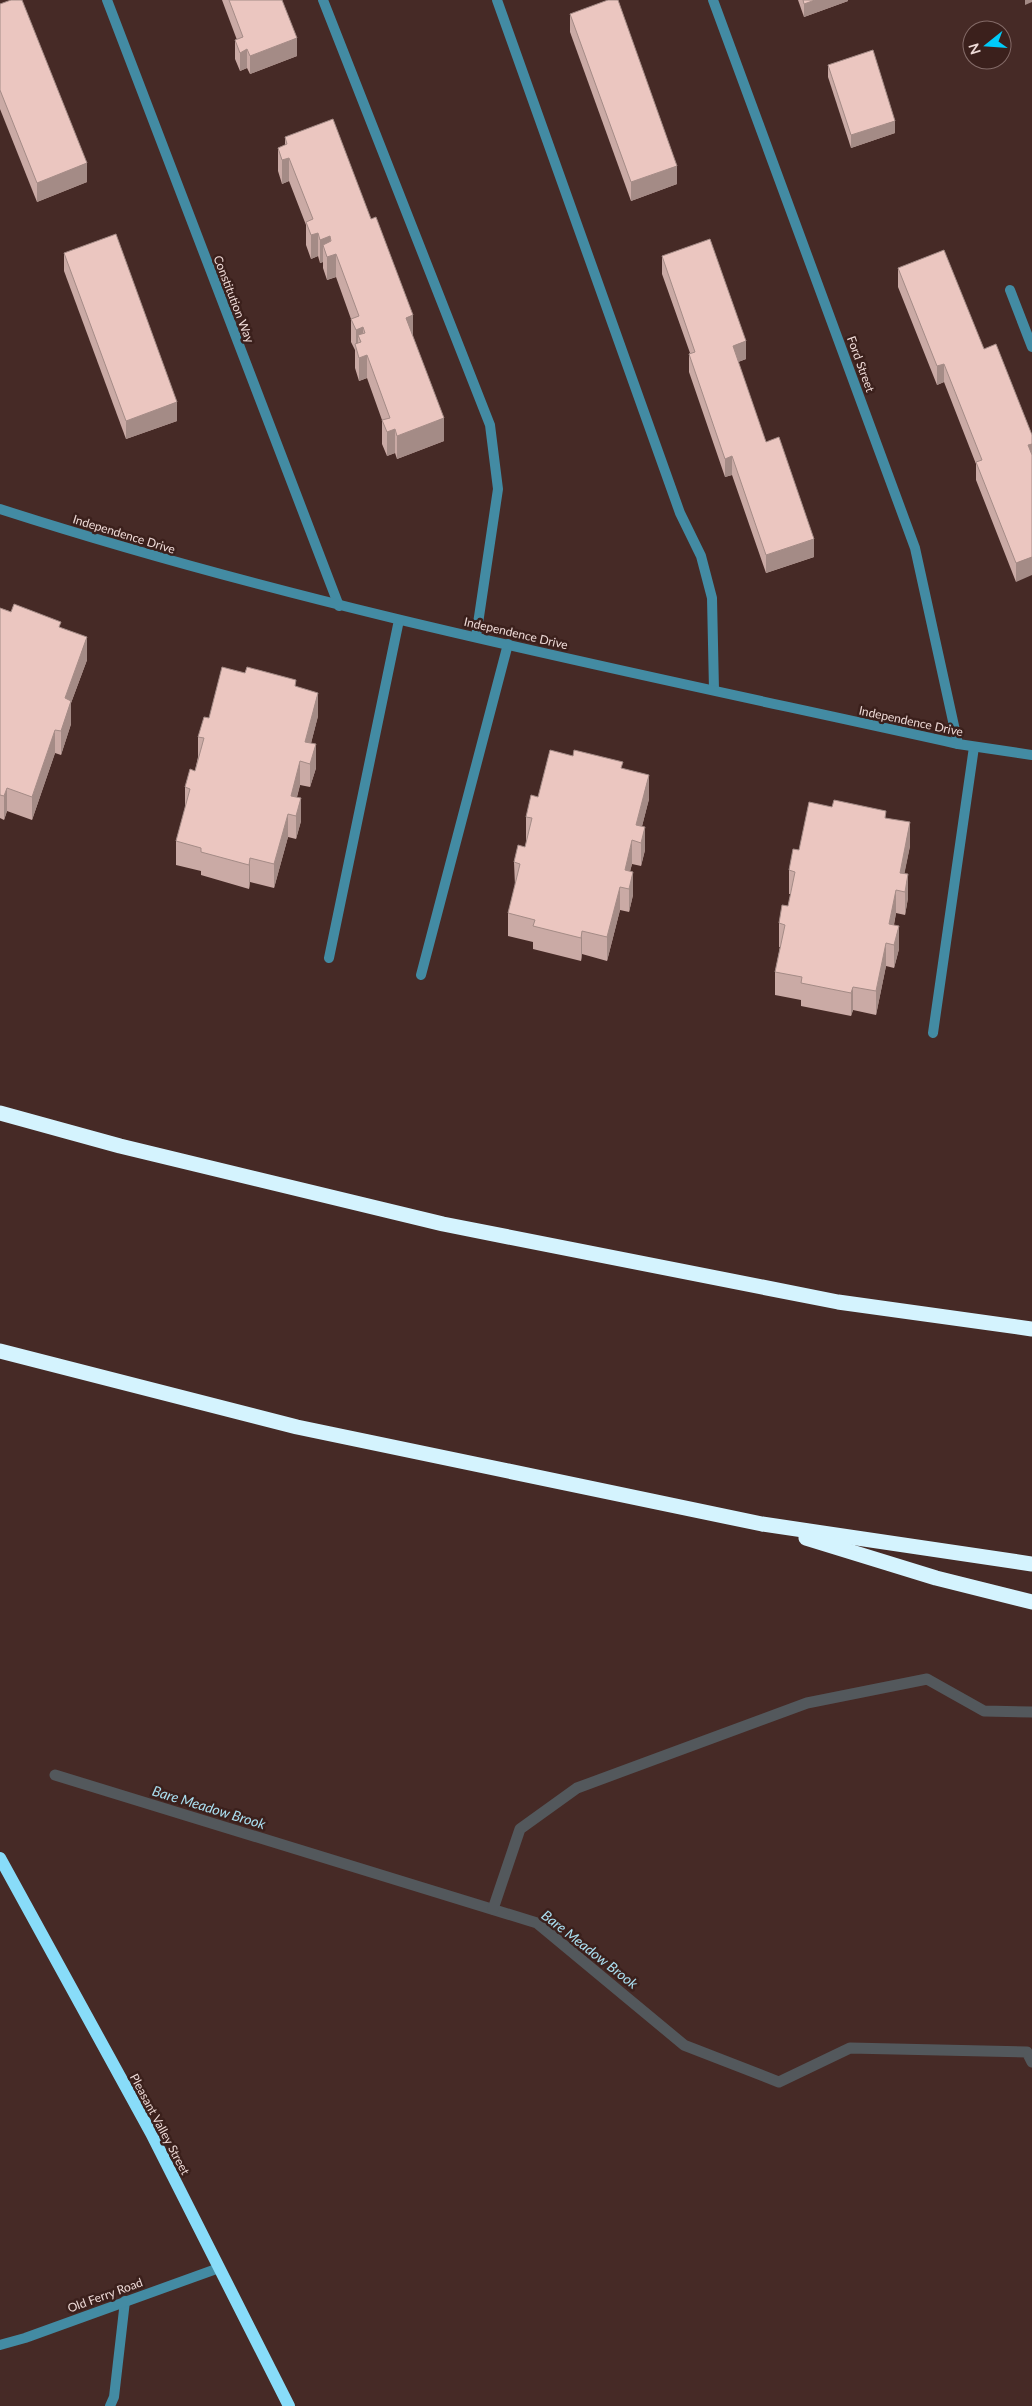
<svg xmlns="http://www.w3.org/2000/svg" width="1032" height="2406" font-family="Lato,sans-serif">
  <rect width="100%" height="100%" fill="#462a26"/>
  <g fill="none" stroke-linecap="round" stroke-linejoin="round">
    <g stroke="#53585c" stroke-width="11">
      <path d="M55 1775 537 1923 684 2045 779 2082 850 2048 1027 2052 1032 2062"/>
      <path d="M493 1909 520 1829 577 1788 807 1703 927 1679 984 1711 1032 1712"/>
    </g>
    <g stroke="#438ba3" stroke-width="10">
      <path d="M323 0 490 425 498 489 476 637"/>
      <path d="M497 0 680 513 701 556 712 598 714 690"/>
      <path d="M1010 290 1032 347"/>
      <path d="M329 958 399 620"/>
      <path d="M421 975 508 644"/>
      <path d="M933 1033 974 747"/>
      <path d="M110 2406 114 2397 125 2301"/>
    </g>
    <g stroke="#438ba3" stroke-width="10">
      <path d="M107 0 339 606"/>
      <path d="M713 0 915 548 958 744"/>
      <path d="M0 509C313 610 637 673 958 744L1032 755"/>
      <path d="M0 2345 25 2338 219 2268"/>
    </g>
    <path stroke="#88dcf9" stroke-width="12" d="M0 1858 151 2133 289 2406"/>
    <g stroke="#d4f3fe" stroke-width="15">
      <path d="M0 1113 120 1146 443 1224 838 1302 1032 1329"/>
      <path d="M0 1351 297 1427 762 1524 1032 1564"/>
      <path d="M806 1538 936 1578 1032 1602"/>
    </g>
  </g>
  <g fill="#caaaa5">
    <path d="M222 0H282L297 56 250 74 247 68 240 71 235 59V40H237Z"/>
    <path d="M798 0H848V1L804 17Z"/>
    <path d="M0 4 87 182 37 202 0 109Z"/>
    <path d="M570 14 677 184 631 201 570 32Z"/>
    <path d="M828 65 895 133 851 148 828 77Z"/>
    <path d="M285 137 413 337 444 441 397 459 395 453 387 456 382 444V420L367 378 359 381 355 368V350L351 342V319L336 277 327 280 323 268V262L320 263 318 256 311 259 306 245V225L289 181 282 184 278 171V148L285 145Z"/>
    <path d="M64 253 177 421 126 439 64 271Z"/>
    <path d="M662 256 746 359 738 362 766 442 814 557 766 573 732 475 725 477 689 372V354L690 353 662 274Z"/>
    <path d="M898 268 984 349 1032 435 1016 582 976 480V464L944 382 937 385 898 287Z"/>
    <path d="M0 608 61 628 87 660 71 703V724L61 755 55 753 32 820 7 811 4 820 0 818Z"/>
    <path d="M296 686 318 716 311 743 316 768 310 787 300 785 297 797 301 821 296 839 288 837 274 888 250 882 249 889 201 875V871L176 865V841L185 809V787L195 771 198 757V737L209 718Z"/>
    <path d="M623 769 649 799 642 826 645 850 641 866 632 864 630 871 633 895 629 912 620 910 607 961 582 954 581 961 533 949V942L508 936V913L515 886 514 862 525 847 527 840H526V817L538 797Z"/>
    <path d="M832 807 886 818 910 846 904 874 908 898 905 915 896 913 894 925 899 949 894 968 886 966 876 1015 853 1010 851 1016 801 1006V1000L775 995V972L780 947H779V923L788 906 791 894H789V870L799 850Z"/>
  </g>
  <g fill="#a48b86">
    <path d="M815 0H848V1L804 17V4Z"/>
    <path d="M1025 0H1032V2L1025 5Z"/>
    <path d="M297 38V56L250 74V56Z"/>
    <path d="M247 49V68L240 71V53Z"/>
    <path d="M895 121V133L851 148V135Z"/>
    <path d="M289 158V181L282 184V160Z"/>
    <path d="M87 163V182L37 202V183Z"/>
    <path d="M677 166V184L631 201V182Z"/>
    <path d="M318 233V256L311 259V235Z"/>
    <path d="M330 236V256L336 254V277L327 280V257L323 245V262L320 263V240Z"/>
    <path d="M413 315V339L406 318Z"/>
    <path d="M363 327V350L358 335V352L356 348V330Z"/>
    <path d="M746 341V359L733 364V346Z"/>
    <path d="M367 355V378L359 381V358Z"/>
    <path d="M944 364V382L937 385V366Z"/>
    <path d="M177 402V421L126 439V421Z"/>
    <path d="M444 418V441L397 459V436Z"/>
    <path d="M395 429V453L387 456V432Z"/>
    <path d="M1032 444V462L1028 445Z"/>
    <path d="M732 456V475L725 477V459Z"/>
    <path d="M814 539V557L766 573V555Z"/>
    <path d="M1032 557V575L1016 582V563Z"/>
    <path d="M87 637V660L71 703V724L61 755V731L65 698Z"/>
    <path d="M318 693V716L306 763 305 742Z"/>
    <path d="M55 730V753L32 820V797Z"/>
    <path d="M316 744V768L310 787V764Z"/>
    <path d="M300 761V785L292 815 291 796Z"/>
    <path d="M649 775V799L638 842 636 825Z"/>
    <path d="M7 788V811L4 820V796Z"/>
    <path d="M301 798V821L296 839V816Z"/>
    <path d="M288 814V837L274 888V864Z"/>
    <path d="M910 822V846L901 891 900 873Z"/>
    <path d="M645 827V850L641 866V843Z"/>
    <path d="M632 840V864L626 888 625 870Z"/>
    <path d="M250 858V882L249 889V865Z"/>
    <path d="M633 872V895L629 912V889Z"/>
    <path d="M908 874V898L905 915V892Z"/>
    <path d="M620 887V910L607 961V937Z"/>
    <path d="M896 890V913L890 944 889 924Z"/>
    <path d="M899 926V949L894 968V945Z"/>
    <path d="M582 931V954L581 961V938Z"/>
    <path d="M886 943V966L876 1015V991Z"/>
    <path d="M853 987V1010L851 1016V993Z"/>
  </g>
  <g fill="#ebc6c0" stroke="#a48b86">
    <path d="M11 0H22L87 163 37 183 0 90V4Z"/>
    <path d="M229 0H282L297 38 250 56 247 49 240 53 235 40 243 37Z"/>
    <path d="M608 0H618L677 166 631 182 570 14Z"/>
    <path d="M803 0H815L804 4Z"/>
    <path d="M873 50 895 121 851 135 828 65Z"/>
    <path d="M333 119 371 219 376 217 413 315 406 318 444 418 397 436 395 429 387 432 382 420 390 418 367 355 359 358 355 344 361 342 358 335 365 333 363 327 356 330 351 319 359 316 336 254 327 257 323 245 331 241 330 236 320 240 318 233 311 235 306 222 313 219 289 158 282 160 278 148 287 144 285 137Z"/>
    <path d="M116 234 177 402 126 421 64 253Z"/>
    <path d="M710 239 746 341 733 346 766 442 779 437 814 539 766 555 732 456 725 459 689 354 695 352 662 256Z"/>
    <path d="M944 250 984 349 996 344 1032 435V444L1028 445 1032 455V557L1016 563 976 462 982 460 944 364 937 366 898 268Z"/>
    <path d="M14 604 61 622 59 627 87 637 65 698 71 701 61 731 55 730 32 797 7 788 4 796 0 795V608L11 612Z"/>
    <path d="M222 667 245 673 247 667 296 680 295 686 318 693 305 742 316 744 310 764 300 761 291 796 301 798 296 816 288 814 274 864 250 858 249 865 201 852V848L176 841 190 789 185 787 190 769 195 771 204 738 198 737 204 717 209 718Z"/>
    <path d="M550 750 573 756 574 750 623 762 621 768 649 775 636 825 645 827 641 843 632 840 625 870 633 872 629 889 620 887 607 937 582 931 581 938 533 926 535 920 508 913 520 864 514 862 518 845 525 847 532 818 526 817 531 795 538 797Z"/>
    <path d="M834 800 886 811 885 818 910 822 900 873 908 874 905 892 896 890 889 924 899 926 894 945 886 943 876 991 853 987 851 993 801 983 802 977 775 972 785 925 779 923 782 905 788 906 795 872 789 870 793 849 799 850 809 802 832 807Z"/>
  </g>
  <g text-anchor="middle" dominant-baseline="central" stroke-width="5" stroke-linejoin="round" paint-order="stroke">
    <g font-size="12" fill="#eedad7" stroke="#3b201c">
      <text transform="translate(234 299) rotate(69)">Constitution Way</text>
      <text transform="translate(861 364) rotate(70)">Ford Street</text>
      <text transform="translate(124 534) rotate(17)">Independence Drive</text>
      <text transform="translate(516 633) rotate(13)">Independence Drive</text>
      <text transform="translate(911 721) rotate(12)">Independence Drive</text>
      <text transform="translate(160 2124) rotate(62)">Pleasant Valley Street</text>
      <text transform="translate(105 2295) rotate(-20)">Old Ferry Road</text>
    </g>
    <g font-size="14" font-style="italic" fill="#abe0f2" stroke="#3b201c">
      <text transform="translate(209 1807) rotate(17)">Bare Meadow Brook</text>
      <text transform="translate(590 1949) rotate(38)">Bare Meadow Brook</text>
    </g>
  </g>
  <g transform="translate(987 45) rotate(253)"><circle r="24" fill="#3b201c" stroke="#836a67"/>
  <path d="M0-4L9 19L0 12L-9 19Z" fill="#00cbf9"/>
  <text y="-8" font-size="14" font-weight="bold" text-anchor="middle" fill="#eedad7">N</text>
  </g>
</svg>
